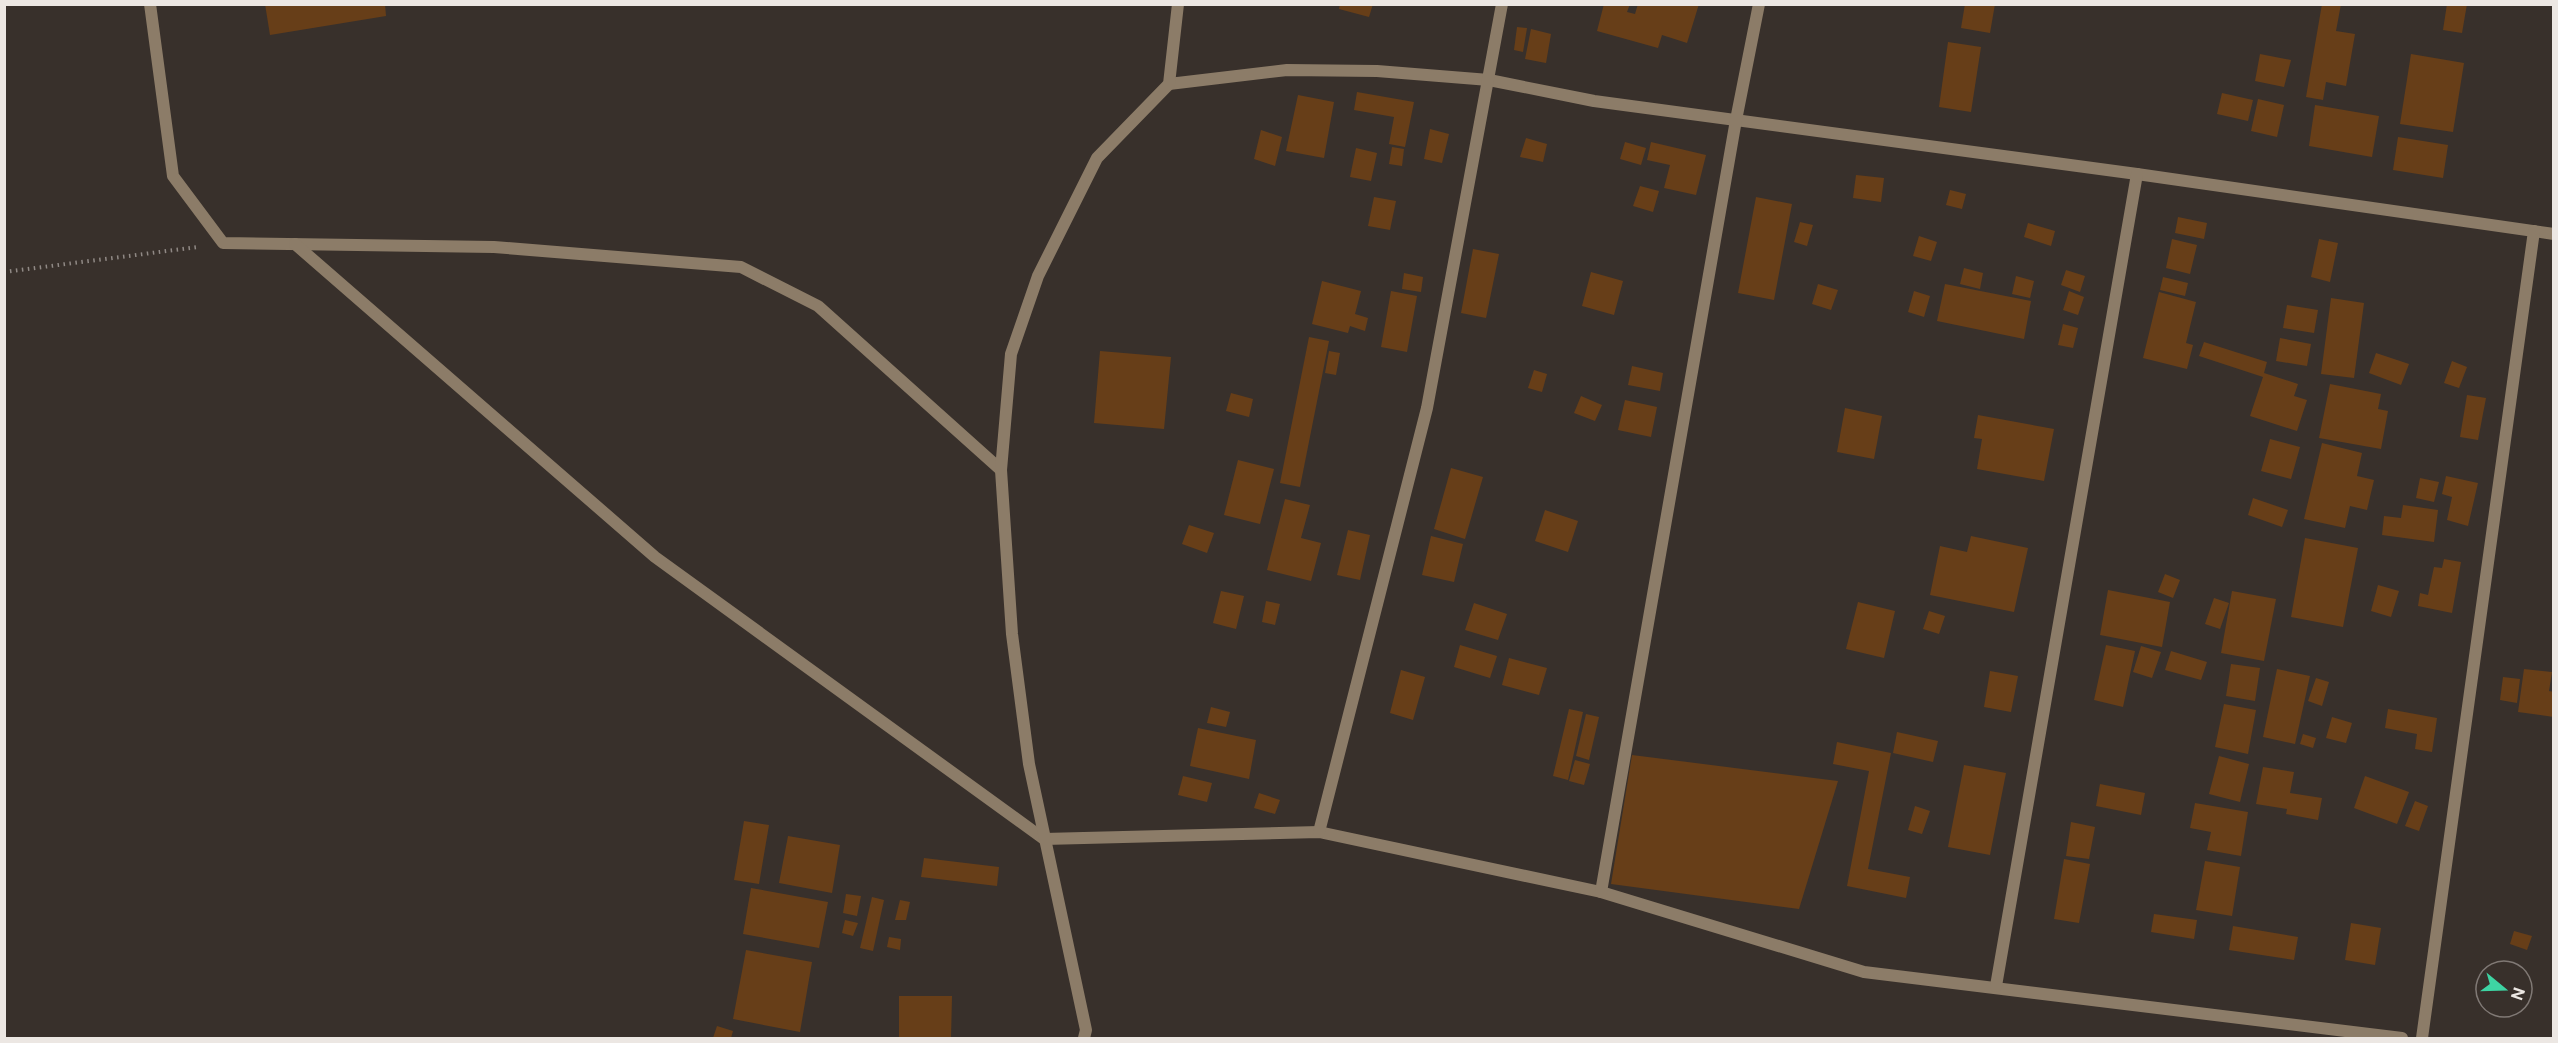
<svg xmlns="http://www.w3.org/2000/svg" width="2558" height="1043" font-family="'Public Sans',sans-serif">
  <rect width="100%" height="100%" fill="#38302b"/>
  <g fill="#673e18">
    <path d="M265 4H385L386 16 270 35Z"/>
    <path d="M1340 4H1373L1369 17 1339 9Z"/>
    <path d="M1604 4H1630L1627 12 1635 14 1638 4H1699L1687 43 1662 35 1658 48 1597 31Z"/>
    <path d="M1965 4H1995L1990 33 1961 28Z"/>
    <path d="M2322 4H2341L2336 31 2355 34 2346 86 2326 82 2323 100 2306 97Z"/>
    <path d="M2447 4H2467L2462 33 2443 30Z"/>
    <path d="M1517 27 1527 28 1523 52 1514 50Z"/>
    <path d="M1531 29 1551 34 1546 63 1525 59Z"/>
    <path d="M1948 42 1981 47 1971 112 1939 107Z"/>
    <path d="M2260 54 2291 60 2284 87 2255 81Z"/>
    <path d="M2411 54 2464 63 2453 132 2400 124Z"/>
    <path d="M1357 92 1414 102 1405 147 1389 144 1394 117 1354 110Z"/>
    <path d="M2222 93 2253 100 2248 121 2217 114Z"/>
    <path d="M1298 95 1334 102 1324 158 1286 151Z"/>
    <path d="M2258 99 2284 105 2277 137 2251 131Z"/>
    <path d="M2315 105 2379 116 2372 157 2309 146Z"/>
    <path d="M1430 129 1449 134 1442 163 1424 159Z"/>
    <path d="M1261 130 1282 137 1275 166 1254 159Z"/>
    <path d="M2398 137 2448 145 2443 178 2393 170Z"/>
    <path d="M1526 138 1547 144 1543 162 1520 157Z"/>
    <path d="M1625 142 1646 148 1641 165 1620 159Z"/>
    <path d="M1651 142 1706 155 1696 195 1664 188 1670 165 1647 160Z"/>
    <path d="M1392 147 1404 149 1402 166 1389 164Z"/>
    <path d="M1356 148 1377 153 1371 181 1350 177Z"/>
    <path d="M1856 175 1884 178 1881 202 1853 198Z"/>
    <path d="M1640 186 1659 191 1653 212 1633 206Z"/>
    <path d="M1950 190 1966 194 1962 209 1946 205Z"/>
    <path d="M1374 197 1396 201 1390 230 1368 226Z"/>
    <path d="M1756 197 1792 204 1774 300 1738 293Z"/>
    <path d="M2178 217 2207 223 2204 239 2175 233Z"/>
    <path d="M1800 222 1813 225 1807 246 1794 242Z"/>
    <path d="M2028 223 2055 231 2051 246 2024 237Z"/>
    <path d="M1919 236 1937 242 1931 261 1913 256Z"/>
    <path d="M2172 239 2197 245 2190 274 2166 268Z"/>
    <path d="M2319 239 2338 243 2330 282 2311 277Z"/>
    <path d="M1473 249 1499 254 1486 318 1461 313Z"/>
    <path d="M1964 268 1983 273 1980 289 1960 284Z"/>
    <path d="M2066 270 2085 276 2080 292 2061 285Z"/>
    <path d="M1591 272 1623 281 1614 315 1582 306Z"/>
    <path d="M1404 273 1423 277 1421 292 1402 289Z"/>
    <path d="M2016 276 2034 281 2030 298 2012 294Z"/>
    <path d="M2163 277 2188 283 2185 296 2160 290Z"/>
    <path d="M1322 281 1361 291 1355 314 1368 318 1365 331 1350 326 1348 333 1312 324Z"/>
    <path d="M1818 284 1838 290 1831 310 1812 304Z"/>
    <path d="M1945 284 2031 301 2024 339 1937 321Z"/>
    <path d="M1391 291 1417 296 1407 352 1381 347Z"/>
    <path d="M1914 291 1930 296 1924 317 1908 312Z"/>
    <path d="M2069 291 2084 297 2078 315 2063 310Z"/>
    <path d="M2159 292 2196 302 2186 343 2193 345 2187 369 2143 358Z"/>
    <path d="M2331 298 2364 303 2354 378 2321 374Z"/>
    <path d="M2287 305 2318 310 2314 333 2283 328Z"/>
    <path d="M2063 324 2078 328 2073 348 2058 345Z"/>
    <path d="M1309 337 1329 341 1300 487 1280 483Z"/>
    <path d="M2280 338 2311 344 2307 366 2276 361Z"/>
    <path d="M2204 342 2267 362 2264 373 2298 384 2294 396 2307 400 2297 431 2250 416 2263 377 2199 356Z"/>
    <path d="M1100 351 1171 357 1164 429 1094 423Z"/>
    <path d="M1329 351 1340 353 1336 375 1325 373Z"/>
    <path d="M2376 353 2409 364 2401 385 2369 373Z"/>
    <path d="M2452 361 2467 367 2459 388 2444 383Z"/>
    <path d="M1632 366 1663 373 1660 391 1628 385Z"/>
    <path d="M1534 370 1547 374 1542 392 1528 388Z"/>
    <path d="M2330 384 2381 394 2378 409 2388 411 2381 449 2319 438Z"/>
    <path d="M1231 393 1253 399 1249 417 1226 411Z"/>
    <path d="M2467 395 2486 398 2478 440 2460 437Z"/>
    <path d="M1581 396 1602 405 1595 421 1574 413Z"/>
    <path d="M1625 400 1657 407 1651 437 1618 430Z"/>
    <path d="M1845 408 1882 416 1874 459 1837 452Z"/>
    <path d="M1978 415 2054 429 2044 481 1977 469 1982 439 1974 438Z"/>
    <path d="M2270 439 2300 447 2291 479 2261 471Z"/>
    <path d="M2322 443 2362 453 2357 476 2374 480 2367 510 2350 506 2345 528 2304 519Z"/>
    <path d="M1238 460 1274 469 1260 524 1224 515Z"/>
    <path d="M1451 468 1483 477 1465 539 1434 529Z"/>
    <path d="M2446 476 2478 483 2468 526 2447 520 2452 497 2442 494Z"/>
    <path d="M2420 478 2439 482 2434 502 2416 498Z"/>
    <path d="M2253 498 2288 510 2282 527 2248 515Z"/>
    <path d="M1285 499 1310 505 1301 538 1321 543 1311 581 1267 570Z"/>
    <path d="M2403 505 2438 510 2434 542 2382 535 2384 516 2401 518Z"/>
    <path d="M1545 510 1578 521 1568 552 1535 541Z"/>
    <path d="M1189 525 1214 533 1207 553 1182 544Z"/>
    <path d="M1348 530 1370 535 1360 580 1337 575Z"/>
    <path d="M1431 536 1463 544 1454 582 1422 575Z"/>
    <path d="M1971 536 2028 548 2014 612 1930 595 1940 546 1967 552Z"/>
    <path d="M2305 538 2358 548 2343 627 2291 617Z"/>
    <path d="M2444 559 2461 562 2452 613 2418 606 2420 593 2428 595 2434 567 2442 568Z"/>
    <path d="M2165 574 2180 580 2173 598 2158 592Z"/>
    <path d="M2378 585 2399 591 2391 617 2371 611Z"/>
    <path d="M2108 590 2170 602 2162 647 2100 635Z"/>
    <path d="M1221 591 1244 596 1236 629 1213 623Z"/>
    <path d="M2232 591 2276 599 2264 661 2221 653Z"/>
    <path d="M2214 598 2229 603 2220 629 2205 624Z"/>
    <path d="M1266 601 1280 604 1275 625 1262 622Z"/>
    <path d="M1858 602 1895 611 1884 658 1846 649Z"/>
    <path d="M1474 603 1507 614 1498 640 1465 630Z"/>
    <path d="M1929 611 1945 616 1939 634 1923 629Z"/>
    <path d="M1460 645 1497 656 1490 678 1454 667Z"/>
    <path d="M2106 645 2135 651 2123 707 2094 700Z"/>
    <path d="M2141 646 2161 652 2152 678 2133 672Z"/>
    <path d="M2171 651 2207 662 2201 680 2165 670Z"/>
    <path d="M1509 658 1547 668 1539 695 1502 685Z"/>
    <path d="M2231 664 2260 668 2255 701 2226 696Z"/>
    <path d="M2277 669 2310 676 2295 744 2263 737Z"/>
    <path d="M2524 669 2552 672 2549 691 2554 692V717L2518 712Z"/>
    <path d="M1401 670 1425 677 1413 720 1390 713Z"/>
    <path d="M1990 671 2018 676 2011 712 1984 707Z"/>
    <path d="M2503 677 2520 679 2517 703 2500 700Z"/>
    <path d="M2316 678 2329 682 2322 706 2308 701Z"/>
    <path d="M2224 704 2256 710 2248 754 2215 747Z"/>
    <path d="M1211 707 1230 712 1226 727 1207 723Z"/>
    <path d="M1569 709 1583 712 1568 780 1553 776Z"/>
    <path d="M2388 709 2437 718 2432 752 2415 749 2417 734 2385 728Z"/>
    <path d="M1586 714 1599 717 1589 760 1576 756Z"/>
    <path d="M2332 717 2352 723 2346 743 2326 738Z"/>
    <path d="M1198 728 1256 740 1249 779 1190 766Z"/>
    <path d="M1897 732 1938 741 1933 762 1893 753Z"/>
    <path d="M2303 734 2316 738 2313 748 2300 744Z"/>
    <path d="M1837 742 1891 753 1868 869 1910 877 1906 898 1847 886 1869 771 1833 764Z"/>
    <path d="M1632 755 1838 781 1799 909 1611 884Z"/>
    <path d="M2219 756 2249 764 2240 802 2209 794Z"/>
    <path d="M1575 760 1590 764 1584 785 1569 781Z"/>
    <path d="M1964 765 2006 773 1990 855 1948 847Z"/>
    <path d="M2263 767 2294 772 2290 793 2322 798 2318 820 2286 814 2287 809 2256 804Z"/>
    <path d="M1183 776 1212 783 1207 802 1178 795Z"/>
    <path d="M2365 776 2409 792 2397 824 2354 808Z"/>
    <path d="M2100 784 2145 793 2141 815 2096 806Z"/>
    <path d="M1259 793 1280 800 1275 814 1254 808Z"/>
    <path d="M2415 801 2428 806 2419 831 2405 826Z"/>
    <path d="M2195 803 2248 812 2241 856 2207 850 2211 832 2190 828Z"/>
    <path d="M1915 806 1930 811 1922 834 1908 830Z"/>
    <path d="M744 821 769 825 759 884 734 880Z"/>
    <path d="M2071 822 2095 827 2089 859 2066 856Z"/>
    <path d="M788 836 840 845 832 893 779 883Z"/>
    <path d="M924 858 999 867 997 886 921 877Z"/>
    <path d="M2064 859 2090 864 2079 923 2054 919Z"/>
    <path d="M2205 861 2240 867 2232 916 2196 910Z"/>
    <path d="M751 888 828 902 819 948 743 934Z"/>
    <path d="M846 894 861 896 857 916 843 913Z"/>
    <path d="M872 897 884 900 873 951 860 948Z"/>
    <path d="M900 900 910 902 906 920H895Z"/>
    <path d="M2154 914 2197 920 2194 939 2151 932Z"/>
    <path d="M845 920 858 923 853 936 842 933Z"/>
    <path d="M2351 923 2381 928 2375 965 2345 960Z"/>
    <path d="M2233 926 2298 937 2294 960 2229 950Z"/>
    <path d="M2514 931 2532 936 2527 950 2510 944Z"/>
    <path d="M889 937 901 939 900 950 887 947Z"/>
    <path d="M746 950 812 962 800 1032 733 1019Z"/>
    <path d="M899 996H952L951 1038H899Z"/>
    <path d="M717 1026 733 1031 731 1038H713Z"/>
  </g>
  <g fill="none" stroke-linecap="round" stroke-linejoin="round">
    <path stroke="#908985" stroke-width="4" stroke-dasharray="1.5 4.5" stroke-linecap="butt" d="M4 272 198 247"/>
    <g stroke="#8c7c68" stroke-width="12">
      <path d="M150 4 173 176 223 243 494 247 741 267 818 306 1001 470"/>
      <path d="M1169 84 1287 70 1377 71 1489 80 1594 101 2137 174 2554 234"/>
      <path d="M295 244 655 557 1044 839 1319 832 1601 892 1864 972 2402 1038"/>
      <path d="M1319 832 1427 408 1502 4"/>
      <path d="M1601 892 1736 120 1759 4"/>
      <path d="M1996 986 2137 174"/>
      <path d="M1084 1038 1086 1030 1029 764 1012 634 1001 470 1011 354 1038 276 1097 158 1169 84 1178 4"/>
      <path d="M2422 1038 2534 231"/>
    </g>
  </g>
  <rect width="2558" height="1043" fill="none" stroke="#ece7e3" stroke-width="12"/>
  <g transform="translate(2504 989) rotate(109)"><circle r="28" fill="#38302b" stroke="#807975" stroke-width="1.5"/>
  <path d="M0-4.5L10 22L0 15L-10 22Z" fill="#3ed4a3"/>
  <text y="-9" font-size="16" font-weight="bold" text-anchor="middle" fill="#ece7e3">N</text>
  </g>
</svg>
